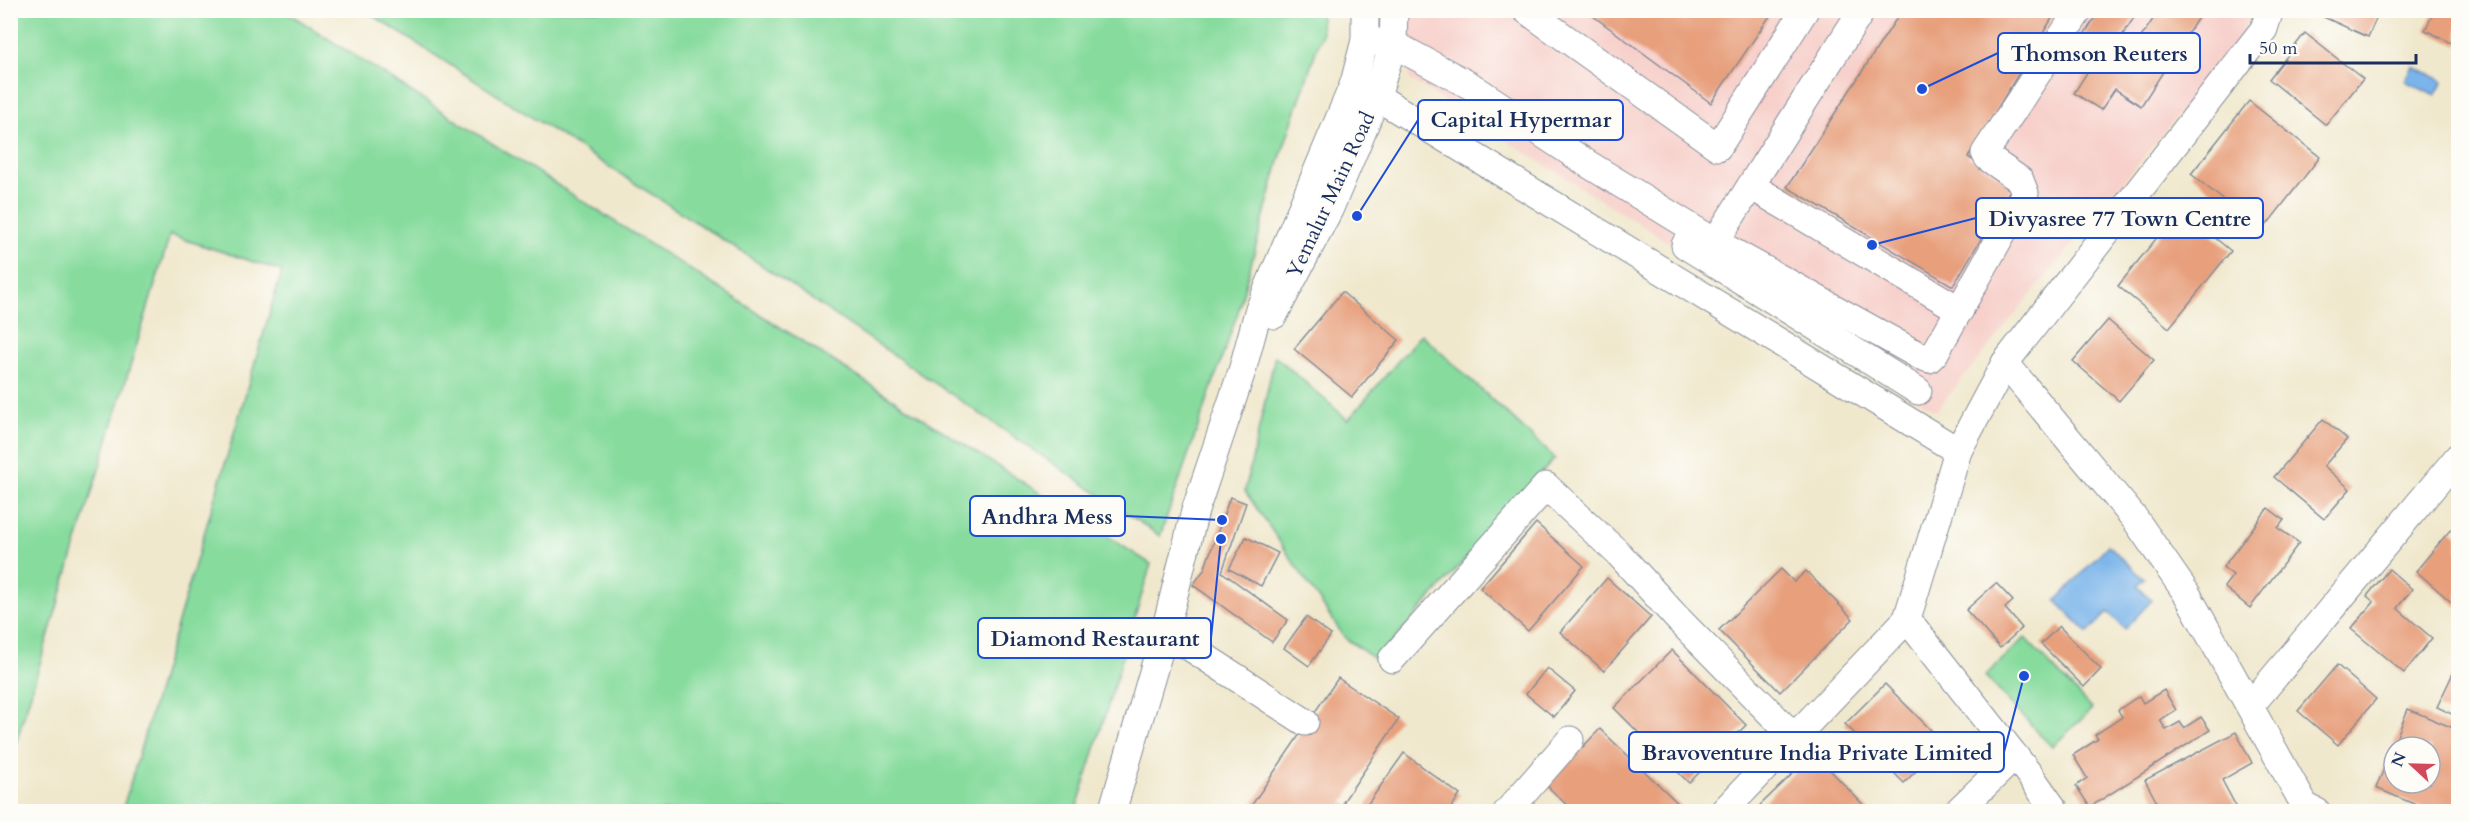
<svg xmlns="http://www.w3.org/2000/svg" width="2469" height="822" font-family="Cardo,serif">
  <rect width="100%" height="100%" fill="#fdfcf7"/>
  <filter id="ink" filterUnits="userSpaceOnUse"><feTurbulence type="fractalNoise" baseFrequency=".0167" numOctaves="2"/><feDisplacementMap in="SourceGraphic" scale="12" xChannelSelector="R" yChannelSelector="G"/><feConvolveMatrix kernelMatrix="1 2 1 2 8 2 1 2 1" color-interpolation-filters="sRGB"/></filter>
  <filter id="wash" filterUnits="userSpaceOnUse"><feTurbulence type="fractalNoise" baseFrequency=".008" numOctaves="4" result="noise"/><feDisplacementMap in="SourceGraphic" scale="24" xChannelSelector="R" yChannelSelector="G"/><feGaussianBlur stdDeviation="1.35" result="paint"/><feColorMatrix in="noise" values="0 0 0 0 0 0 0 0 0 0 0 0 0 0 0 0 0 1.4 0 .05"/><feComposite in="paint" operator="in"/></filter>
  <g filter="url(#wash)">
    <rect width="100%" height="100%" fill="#f0e8cd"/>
    <path fill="#f7d0cb" d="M1408 11H2250L2244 34 1936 411 1409 79Z"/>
    <g fill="#86db9d" stroke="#50857e" stroke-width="1.5">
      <path d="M11 10 285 11 1151 564 1076 811H122L282 271 170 235 11 759Z"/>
      <path d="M1320 10 1322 33 1279 161 1238 312 1160 536 742 252 366 11Z"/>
      <path d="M1421 334 1555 458 1376 660 1345 638 1245 491 1275 356 1348 420Z"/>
      <path d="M2025 638 2092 709 2052 747 1985 676Z"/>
    </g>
    <g fill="#79b4ea" stroke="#4a72a4" stroke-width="1.5">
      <path d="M2413 66 2443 81 2435 96 2405 81Z"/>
      <path d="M2108 545 2144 579 2137 586 2152 600 2125 629 2108 612 2088 633 2056 601Z"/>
    </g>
    <g id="blocks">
      <g fill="#e79f7c" fill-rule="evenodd">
        <path d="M1585 10H1774L1711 103Z"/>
        <path d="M1902 10H2057L1968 157 2013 185 1953 286 1787 187Z"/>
        <path d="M2100 10H2139L2116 45 2130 54 2159 10H2203L2141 106 2115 89 2101 110 2074 93 2088 71 2068 59Z"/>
        <path d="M2308 10H2380L2368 37Z"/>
        <path d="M2435 10H2458V46L2425 30Z"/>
        <path d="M2305 33 2363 79 2326 125 2269 79Z"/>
        <path d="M2249 101 2320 157 2262 231 2191 174Z"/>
        <path d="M2180 209 2231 251 2169 328 2118 286Z"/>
        <path d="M1342 292 1399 340 1352 397 1294 349Z"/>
        <path d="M2108 320 2154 360 2119 401 2073 361Z"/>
        <path d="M2323 419 2347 439 2324 466 2350 489 2324 519 2274 477Z"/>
        <path d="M1230 497 1246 503 1222 572 1288 620 1272 642 1193 585 1204 570Z"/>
        <path d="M2268 508 2284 520 2278 528 2299 543 2250 608 2224 587 2233 575 2223 567Z"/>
        <path d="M1536 523 1584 566 1528 631 1480 588Z"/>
        <path d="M2451 529 2458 535V608L2416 571Z"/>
        <path d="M1246 537 1278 553 1261 586 1229 569Z"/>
        <path d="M1781 569 1794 582 1806 571 1853 619 1780 692 1719 630Z"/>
        <path d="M2389 569 2412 589 2397 608 2432 638 2404 673 2351 629 2374 602 2367 596Z"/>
        <path d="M1607 578 1651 617 1604 671 1560 632Z"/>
        <path d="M1996 583 2013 601 2005 608 2022 628 2000 648 1966 610Z"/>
        <path d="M1306 617 1331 635 1309 666 1284 648Z"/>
        <path d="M2059 626 2101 669 2084 687 2041 644Z"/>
        <path d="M1672 650 1746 725 1689 783 1614 708Z"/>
        <path d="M2337 665 2376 699 2338 745 2298 711Z"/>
        <path d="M1547 668 1575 691 1554 717 1526 694Z"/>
        <path d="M2455 669 2458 671V717L2437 707Z"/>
        <path d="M1338 678 1399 719 1343 802 1357 812H1247Z"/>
        <path d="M1885 684 1944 743 1904 783 1845 724Z"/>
        <path d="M2164 690 2176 710 2160 720 2166 730 2180 722 2184 728 2201 717 2210 730 2090 807 2076 786 2087 778 2073 755 2098 739 2095 735 2122 717 2118 710 2139 696 2143 703Z"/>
        <path d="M2408 709 2458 730V812H2433L2376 788ZM2394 747H2430V783H2394Z"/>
        <path d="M1600 729 1682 807 1677 812H1574L1546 785Z"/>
        <path d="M2236 732 2252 763 2222 780 2239 812H2162L2145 780Z"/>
        <path d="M1404 753 1460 795 1448 812H1362Z"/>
        <path d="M1814 753 1870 812H1753Z"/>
      </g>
    </g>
  </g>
  <g filter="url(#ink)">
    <use href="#blocks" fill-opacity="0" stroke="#868c96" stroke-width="1.5"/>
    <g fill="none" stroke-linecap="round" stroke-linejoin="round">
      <defs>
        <g id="minor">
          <path d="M1526 10 1718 147 1805 10"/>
          <path d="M1365 40 1393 44 1471 86 1588 164 1715 242 1920 356 1929 359 1935 353 2025 193 2020 180 1988 158 1985 153 2079 10"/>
          <path d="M1354 83 1958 451"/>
          <path d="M1751 186 1960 310"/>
          <path d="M1715 242 1862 10"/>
          <path d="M1685 245 1918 391"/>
          <path d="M1274 315 1330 208 1377 96 1393 44 1394 10"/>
          <path d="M2005 363 2135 519 2187 594 2305 806 2317 812"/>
          <path d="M1907 619 2029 774 2056 812"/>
          <path d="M1165 631 1305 722"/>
          <path d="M1392 659 1546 486 1619 554 1677 618 1795 738"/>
          <path d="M2250 706 2458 457"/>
          <path d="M1112 812 1165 631 1195 511 1242 371 1258 312 1354 83 1365 40V10"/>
          <path d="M1507 812 1570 740"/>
          <path d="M1723 812 1907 619 1958 451 2005 363 2264 29 2270 10"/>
          <path d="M1957 812 2015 756"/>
        </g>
      </defs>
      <use href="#minor" stroke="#868c96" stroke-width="29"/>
      <use href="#minor" stroke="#fff" stroke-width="27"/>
    </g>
  </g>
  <g text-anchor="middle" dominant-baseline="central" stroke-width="4.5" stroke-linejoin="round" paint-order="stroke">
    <g font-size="21" fill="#1b2f5e" stroke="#fdfcf7">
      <text transform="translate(1331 195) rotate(-65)">Yemalur Main Road</text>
    </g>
  </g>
  <path fill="none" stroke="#1d4ed8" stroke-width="2" d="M1922 89L1998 53M1357 216L1418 120M1872 245L1976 218M1222 520L1125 516M1221 539L1211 638M2024 676L2004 752"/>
  <g fill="#1d4ed8" stroke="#fdfcf7" stroke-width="2">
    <circle cx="1922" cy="89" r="6"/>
    <circle cx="1357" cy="216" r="6"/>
    <circle cx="1872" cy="245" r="6"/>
    <circle cx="1222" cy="520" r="6"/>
    <circle cx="1221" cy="539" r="6"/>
    <circle cx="2024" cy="676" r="6"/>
  </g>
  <g fill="#fdfcf7" stroke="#1d4ed8" stroke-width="2">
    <rect x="1998" y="33" width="202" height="40" rx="6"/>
    <rect x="1418" y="100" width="205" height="40" rx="6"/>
    <rect x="1976" y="198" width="287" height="40" rx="6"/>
    <rect x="970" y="496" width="155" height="40" rx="6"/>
    <rect x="978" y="618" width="233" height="40" rx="6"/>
    <rect x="1629" y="732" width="375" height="40" rx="6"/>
  </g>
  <g font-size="22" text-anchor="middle" font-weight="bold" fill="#1b2f5e">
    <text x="2099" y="61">Thomson Reuters</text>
    <text x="1521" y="127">Capital Hypermar</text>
    <text x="2120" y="226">Divyasree 77 Town Centre</text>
    <text x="1047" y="524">Andhra Mess</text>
    <text x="1095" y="646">Diamond Restaurant</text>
    <text x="1817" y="760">Bravoventure India Private Limited</text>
  </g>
  <rect width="2469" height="822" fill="none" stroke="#fdfcf7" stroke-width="36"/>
  <g transform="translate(2412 765) rotate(292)"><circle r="28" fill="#fdfcf7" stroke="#a3aaba" stroke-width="1.5"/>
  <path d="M0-4.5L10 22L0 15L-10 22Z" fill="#d1495b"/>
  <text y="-9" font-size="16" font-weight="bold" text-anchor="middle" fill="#1b2f5e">N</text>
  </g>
  <path d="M2250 54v9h166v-9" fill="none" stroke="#1b2f5e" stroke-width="3"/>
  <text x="2259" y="54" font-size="18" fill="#1b2f5e" stroke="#fdfcf7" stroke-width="4.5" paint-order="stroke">50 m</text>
</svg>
